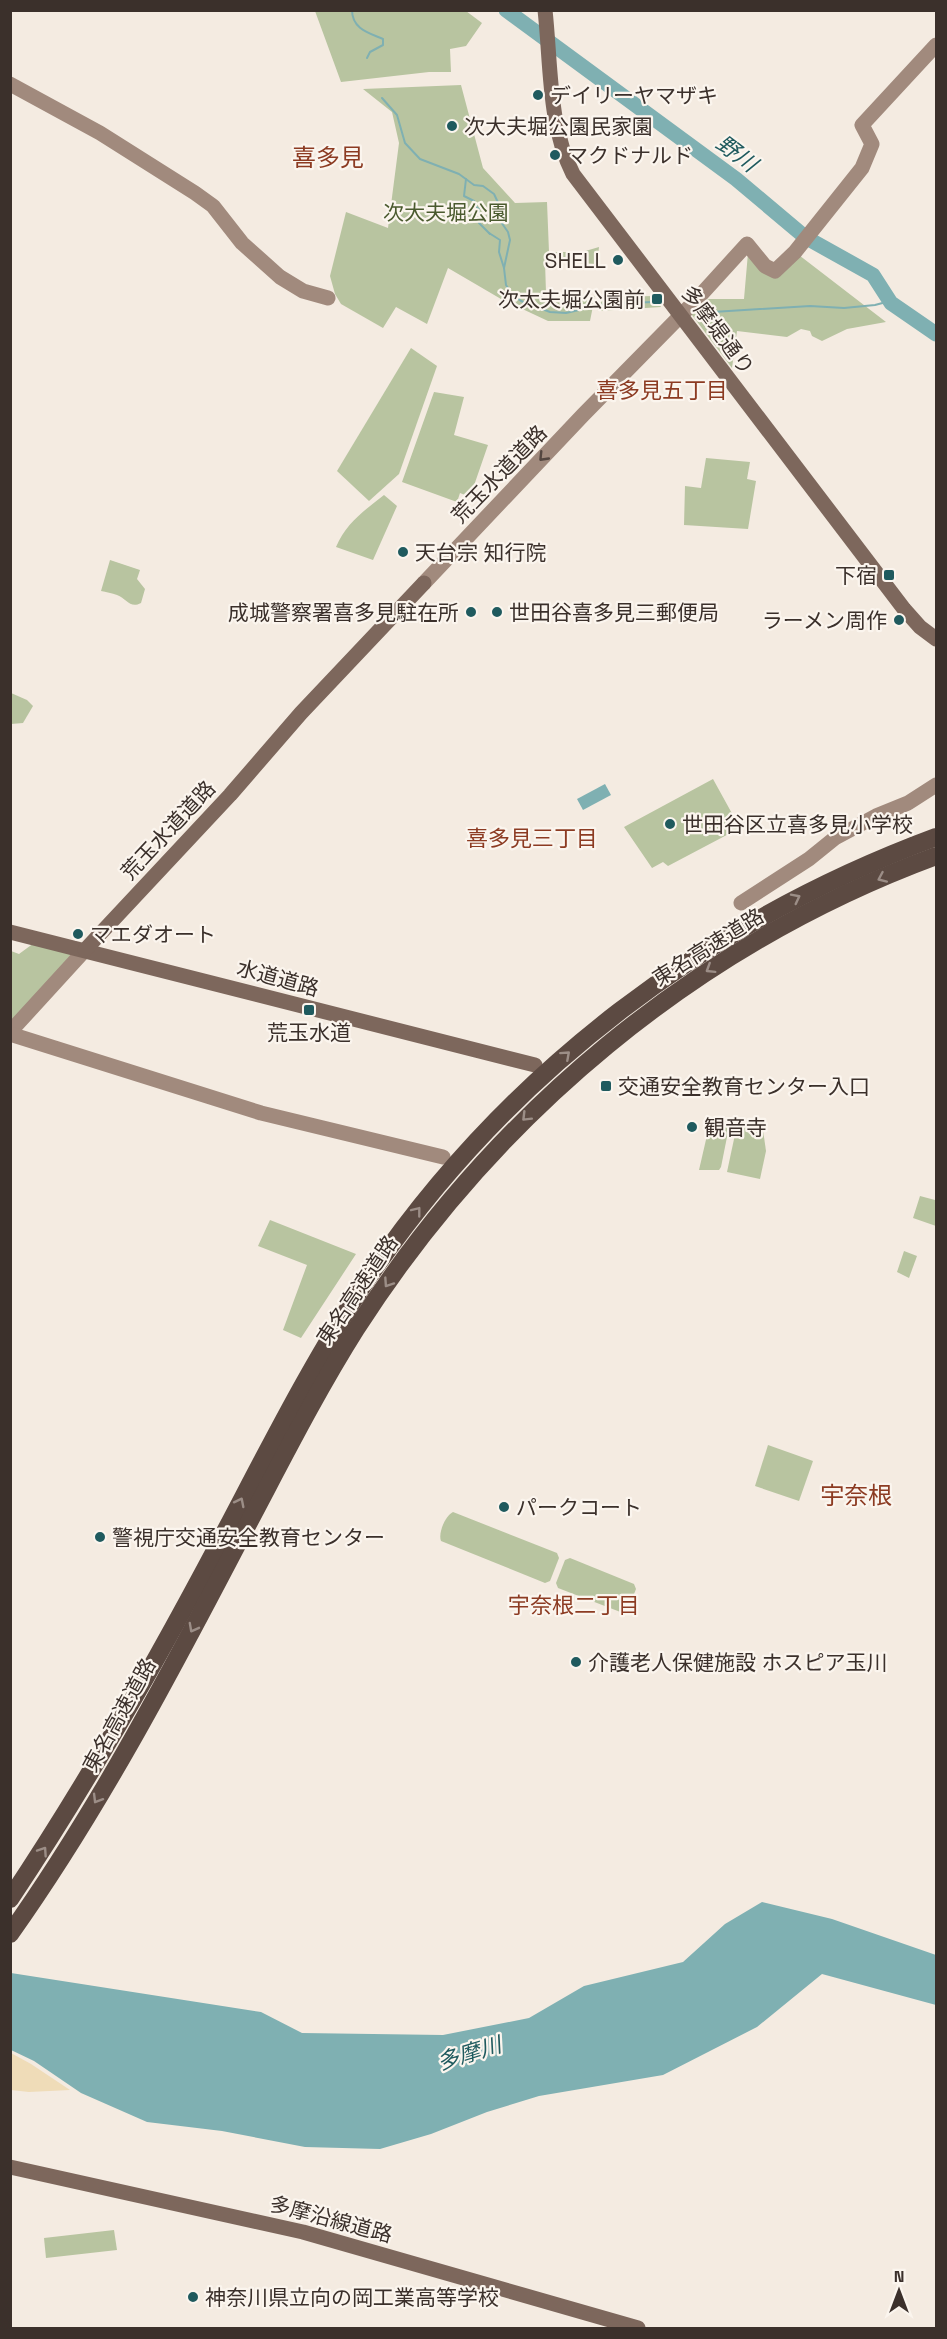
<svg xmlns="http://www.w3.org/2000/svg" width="947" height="2339" font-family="'Space Grotesk','Noto Sans JP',sans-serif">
  <rect width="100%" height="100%" fill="#f4ebe1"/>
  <g fill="#b8c4a0">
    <path d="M315 11H466L482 23 466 46 450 49 451 72H429L341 82Z"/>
    <path d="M461 85 483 168 515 203 547 202 549 252H582L599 247 597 264 545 261 546 293 595 296 590 321H548L501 299 448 268 427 324 396 307 383 328 341 304 335 294 330 276 346 212 388 228 399 143 392 112 363 89Z"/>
    <path d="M795 252 886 322 847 329 822 341 812 336 810 331 801 329 787 337 737 331 732 368 689 311 701 299H744L748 253 774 276Z"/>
    <path d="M655 296 661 307 599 311 602 297Z"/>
    <path d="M411 348 437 366 399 474 369 501 337 471Z"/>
    <path d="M434 392 464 397 454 435 488 445 470 497 460 493 457 502 402 482Z"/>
    <path d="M706 458 750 462 747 479 756 481 748 529 684 525 685 486 701 488Z"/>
    <path d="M384 495 397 506 373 560 336 547C346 523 365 510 384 495Z"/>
    <path d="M110 560 140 570 137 579 145 589 141 603C130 609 127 599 117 595 112 593 106 592 101 591Z"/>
    <path d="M11 693 27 700 33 706 23 723 11 724Z"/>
    <path d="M713 779 740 828 668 866 663 862 652 868 624 827Z"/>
    <path d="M34 943 72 954 11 1023V951L19 954Z"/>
    <path d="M711 1118 730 1122 721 1167 719 1170H699Z"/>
    <path d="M737 1125 763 1130 766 1151 760 1179 727 1172Z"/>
    <path d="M920 1196 935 1200 936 1196V1226L913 1218Z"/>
    <path d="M270 1220 356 1254 301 1338 283 1330 307 1265 258 1246Z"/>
    <path d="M904 1251 917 1256 909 1278 897 1272Z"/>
    <path d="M768 1445 813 1461 799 1501 755 1486Z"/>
    <path d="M453 1512 557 1553 559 1558 550 1581 545 1583 441 1541C438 1533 445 1516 453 1512Z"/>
    <path d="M570 1558 634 1584 636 1589 627 1612 623 1613 558 1588 556 1583 565 1560Z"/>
    <path d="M114 2230 117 2250 46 2258 44 2238Z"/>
  </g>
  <path fill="#efdcb8" d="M11 2053 31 2064 70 2090 29 2092 11 2090Z"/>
  <g fill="#7fb0b2">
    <path d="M605 784 611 795 583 810 577 799Z"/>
    <path d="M762 1902 832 1919 936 1955V2005L822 1974 757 2027 663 2075 539 2096 487 2112 431 2134 380 2149 305 2147 222 2131 147 2122 81 2093 34 2061 11 2050V1973L261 2012 302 2033 443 2035 529 2018 584 1986 683 1962 725 1924Z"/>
  </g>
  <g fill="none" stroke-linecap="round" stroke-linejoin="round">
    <g stroke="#7fb0b2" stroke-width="2">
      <path d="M352 10C352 29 369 33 383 39V45L370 52 367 58"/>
      <path d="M382 98 397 115 405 143 420 159 459 174 474 185 483 186 494 194 501 209V222L508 232 510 240 504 268"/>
      <path d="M466 179 464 196 474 201 477 208 479 209V223L490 234"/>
      <path d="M489 233 500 240 499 252 504 268 506 285 512 294 521 301 550 312 566 313 605 304 652 302"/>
      <path d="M695 309 713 312 810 306 844 308 875 305 890 301"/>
    </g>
    <path stroke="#7fb0b2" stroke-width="15" d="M506 10 736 179 805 237 873 275 891 303 936 334"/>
    <g stroke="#a18a7d" stroke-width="15">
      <path d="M10 84 100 133 195 193 213 206 242 243 280 277 303 291 328 298"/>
      <path d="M424 583 583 415 697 299 747 244 765 266 775 271 795 252 862 168 872 144 862 125 936 45"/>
      <path d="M741 903 809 859 835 838 876 816 908 803 936 785"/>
      <path d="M10 1032 85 950"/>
      <path d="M10 1034 261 1113 443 1157"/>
    </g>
    <g stroke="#7d675c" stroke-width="15">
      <path d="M545 10C551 64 548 125 573 174L904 609 920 627 936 639"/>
      <path d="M10 932 535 1065"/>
      <path d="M85 950 230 795 301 713 424 583"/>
      <path d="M10 2167 303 2232 638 2328"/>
    </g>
    <g stroke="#5c4a42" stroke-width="18">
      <path d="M10 1899C80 1794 143 1685 203 1573 257 1473 306 1370 370 1275 508 1072 707 922 936 837"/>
      <path d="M10 1934C98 1810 169 1675 239 1541 277 1470 313 1397 356 1329 494 1114 695 945 936 856"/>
    </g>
  </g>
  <defs><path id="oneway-chevron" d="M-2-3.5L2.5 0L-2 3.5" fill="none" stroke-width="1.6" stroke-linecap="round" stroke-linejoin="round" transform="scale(1.5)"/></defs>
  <use stroke="#544640" href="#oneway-chevron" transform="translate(543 457) rotate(134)"/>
  <g stroke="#9c8e87">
    <use href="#oneway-chevron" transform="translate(882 878) rotate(156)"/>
    <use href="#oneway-chevron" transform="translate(796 898) rotate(-27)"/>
    <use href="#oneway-chevron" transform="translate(710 969) rotate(148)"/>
    <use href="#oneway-chevron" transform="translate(566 1055) rotate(-42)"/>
    <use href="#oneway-chevron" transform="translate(526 1117) rotate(135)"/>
    <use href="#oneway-chevron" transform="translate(417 1211) rotate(-52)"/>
    <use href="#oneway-chevron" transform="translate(388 1283) rotate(124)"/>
    <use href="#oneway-chevron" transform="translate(240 1502) rotate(-63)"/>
    <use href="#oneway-chevron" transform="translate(193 1628) rotate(118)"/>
    <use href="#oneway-chevron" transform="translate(97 1799) rotate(121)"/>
    <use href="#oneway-chevron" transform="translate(43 1851) rotate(-56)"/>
  </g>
  <g fill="#1f5a5e" stroke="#fbf5ee" stroke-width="2">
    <circle cx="538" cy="95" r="6"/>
    <circle cx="452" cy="126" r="6"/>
    <circle cx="555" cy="155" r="6"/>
    <circle cx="618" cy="260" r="6"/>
    <rect x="651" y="293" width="12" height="12" rx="3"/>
    <circle cx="403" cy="552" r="6"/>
    <rect x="883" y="569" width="12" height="12" rx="3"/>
    <circle cx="471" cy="612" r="6"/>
    <circle cx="497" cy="612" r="6"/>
    <circle cx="899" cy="620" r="6"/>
    <circle cx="670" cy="824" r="6"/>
    <circle cx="78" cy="934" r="6"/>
    <rect x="303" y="1004" width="12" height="12" rx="3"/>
    <rect x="600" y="1080" width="12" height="12" rx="3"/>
    <circle cx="692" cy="1127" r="6"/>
    <circle cx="504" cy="1507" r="6"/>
    <circle cx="100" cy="1537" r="6"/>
    <circle cx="576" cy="1662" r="6"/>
    <circle cx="193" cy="2297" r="6"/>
  </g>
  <g text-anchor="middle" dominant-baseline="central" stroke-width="4.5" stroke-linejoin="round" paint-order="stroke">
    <g font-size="21" fill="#3b302b" stroke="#fbf5ee" text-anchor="start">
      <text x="550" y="95">デイリーヤマザキ</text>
      <text x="464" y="126">次大夫堀公園民家園</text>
      <text x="567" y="155">マクドナルド</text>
      <text x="606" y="260" text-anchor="end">SHELL</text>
      <text x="645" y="299" text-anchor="end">次太夫堀公園前</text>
      <text x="415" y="552">天台宗 知行院</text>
      <text x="877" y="575" text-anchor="end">下宿</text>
      <text x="459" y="612" text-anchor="end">成城警察署喜多見駐在所</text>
      <text x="509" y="612">世田谷喜多見三郵便局</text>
      <text x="887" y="620" text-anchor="end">ラーメン周作</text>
      <text x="682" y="824">世田谷区立喜多見小学校</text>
      <text x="90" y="934">マエダオート</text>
      <text x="309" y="1032" text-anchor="middle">荒玉水道</text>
      <text x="618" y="1086">交通安全教育センター入口</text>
      <text x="704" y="1127">観音寺</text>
      <text x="516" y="1507">パークコート</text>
      <text x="112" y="1537">警視庁交通安全教育センター</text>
      <text x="588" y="1662">介護老人保健施設 ホスピア玉川</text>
      <text x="205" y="2297">神奈川県立向の岡工業高等学校</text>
    </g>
    <g font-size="21" fill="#4a5a2e" stroke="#fbf5ee">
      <text x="446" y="212">次大夫堀公園</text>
    </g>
    <g font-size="21" fill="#3b302b" stroke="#fbf5ee">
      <text transform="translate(718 330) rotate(53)">多摩堤通り</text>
      <text transform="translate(499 474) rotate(-46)">荒玉水道道路</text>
      <text transform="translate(168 830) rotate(-47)">荒玉水道道路</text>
      <text transform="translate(708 947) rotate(-32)">東名高速道路</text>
      <text transform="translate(278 978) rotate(15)">水道道路</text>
      <text transform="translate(357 1290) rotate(-56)">東名高速道路</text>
      <text transform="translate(119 1715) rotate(-61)">東名高速道路</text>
      <text transform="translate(331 2219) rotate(15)">多摩沿線道路</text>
    </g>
    <g font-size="22" font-style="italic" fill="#1f5a5e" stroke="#fbf5ee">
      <text transform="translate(737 153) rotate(37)">野川</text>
      <text transform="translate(469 2053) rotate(-17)">多摩川</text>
    </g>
    <g font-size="22" fill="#8c3b22" stroke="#fbf5ee">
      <text x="662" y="390">喜多見五丁目</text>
      <text x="532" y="838">喜多見三丁目</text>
      <text x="574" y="1605">宇奈根二丁目</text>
    </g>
    <g font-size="24" fill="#8c3b22" stroke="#fbf5ee">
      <text x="328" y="157">喜多見</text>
      <text x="856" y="1495">宇奈根</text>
    </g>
  </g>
  <rect width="947" height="2339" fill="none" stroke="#3b302b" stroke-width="24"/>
  <g transform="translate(899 2291)" stroke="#fbf5ee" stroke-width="4.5" paint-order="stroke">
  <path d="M0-4.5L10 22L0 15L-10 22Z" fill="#3b302b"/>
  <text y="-9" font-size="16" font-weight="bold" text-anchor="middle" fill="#3b302b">N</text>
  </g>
</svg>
